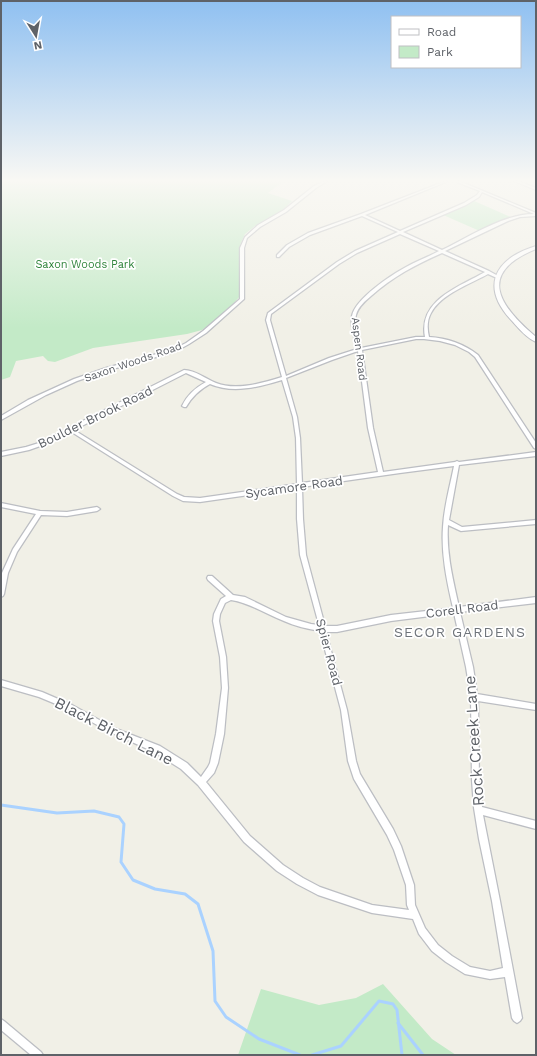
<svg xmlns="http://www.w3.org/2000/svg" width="537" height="1056" font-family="'Work Sans',sans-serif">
  <rect width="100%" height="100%" fill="#f1f0e7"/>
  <g fill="#c3eac7">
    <path d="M1 181H284L268 193 292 201 283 210 255 226 245 234 240 245V296L228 310 202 330 187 334 93 348 55 362 48 361 43 356 16 361 10 377 1 380Z"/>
    <path d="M472 200 513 218 482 232 441 214Z"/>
    <path d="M383 984 432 1039 456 1055H238L261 989 319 1005 356 998Z"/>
  </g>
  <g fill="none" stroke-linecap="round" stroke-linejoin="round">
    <g stroke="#aad2ff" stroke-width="3">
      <path d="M1 805 57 813 94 811 119 817 124 824 121 862 133 880 155 889 185 894 198 904 213 951 215 1001 226 1017 259 1039 300 1055"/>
      <path d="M398 1023 423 1055"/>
      <path d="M312 1055 341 1046 379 1001 393 1004 397 1010 402 1055"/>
    </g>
    <defs>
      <g id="minor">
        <path d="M325 181H327L316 188 286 212 260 227 247 238 244 248V299L206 333 189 344 180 349 167 354 109 370 77 381 46 395 1 420V416L28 400 74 379 106 368 164 352 178 347 186 343 203 331 240 299V248L245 237 258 225 284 210 314 186Z"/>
        <path d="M446 181H448L365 215 400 231 464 203 477 195 480 191 457 182V181H459L536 213V216L520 217 508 221 445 251 489 271 500 277 497 278 488 274C470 284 441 294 431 313 427 320 427 329 429 337 447 338 464 344 478 355L536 443V449L534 448 475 357 469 352 455 345 440 341 424 339H416L362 350 373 428 383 472 455 462 457 461 459 462 536 452V456L459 465 449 520 462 527 536 520V524L461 531 448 525C446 552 453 580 459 607L536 597V603L460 612 473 667 477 694 536 704V710L478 701 479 780 482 807 536 821V829L483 815 500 901 522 1018 520 1021 517 1023 514 1021 512 1018 505 977 490 979 465 974 446 962 432 951 419 934 413 919 372 913 318 895 297 884 277 871 244 842 198 785 181 769 154 752 110 732 68 709 39 697 1 686V680L42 692 72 705 114 728 160 746 187 763 201 777 208 767 210 763 216 734 222 688 220 657 213 621 214 614 221 599 226 596 208 580 207 578 208 576H212L233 595 245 597 286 617 311 624 319 625 300 555 297 519V488L200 502 183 501 173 496 70 431 43 445 29 450 1 456V452L26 447 39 443 184 370C195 370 206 379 216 383 236 391 263 383 282 377L266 320 268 313 337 262 355 251 398 232 362 216 310 235 289 247 279 257H277V255L287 245 308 233 361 214ZM482 192 534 214C503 214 469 237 442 250L403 232 466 205 479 197ZM400 234 439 251C428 257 417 261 406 267 391 275 355 299 352 316 350 327 355 339 357 349L329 358 286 376 270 320 271 314 339 264 357 253ZM442 253 485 272C459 287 418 300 425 337H416L361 348C359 338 353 325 356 315 358 307 365 301 371 296 394 276 415 265 442 253ZM358 351 368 428 378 472 302 483 300 438 297 417 286 378 332 360ZM186 373 206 382C195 388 187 395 182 406L184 407H186C192 397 199 390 210 384 233 394 259 387 282 380L293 417 296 438 297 484 200 498 184 497 177 494 74 430ZM454 466C450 486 444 507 443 527 441 554 447 582 453 608L391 615 337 626H325L306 555 303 519 302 487 400 473ZM231 600C250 603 266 614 284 621 295 626 308 629 320 631L341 710 348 761 354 779 387 835 394 850 406 885 407 905 409 910 372 905 320 887 303 878 283 865 250 836 206 782 214 773 218 763 224 734 228 688 226 657 219 621 220 614 225 603ZM454 613 466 667 471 698 472 780 474 808 479 839 492 901 503 968 490 971 470 967 452 956 438 945 425 928 415 905 414 885 401 846 393 829 360 774 356 761 347 710 326 632H337L391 621Z"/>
        <path d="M1 503 40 511 67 512 97 507 100 509 97 511 67 516 41 515 17 552 8 573 4 594 3 596 1 597V579L2 573 13 549 36 514 1 507Z"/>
        <path d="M1 1019 4 1021 41 1052 43 1055H31L1 1030Z"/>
      </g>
      <path id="tertiary" d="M514 181H518L536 188V190Z"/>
      <path id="secondary" d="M536 246V249C477 273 498 305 536 337V342C527 338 519 329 513 322 480 288 493 259 536 246Z"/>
    </defs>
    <use href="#minor" stroke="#bcbec3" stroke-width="2.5"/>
    <use href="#tertiary" stroke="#bcbec3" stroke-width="2"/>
    <use href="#secondary" stroke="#bbbdc3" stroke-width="2"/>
    <use href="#minor" fill="#fff" fill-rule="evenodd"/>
    <use href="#tertiary" fill="#fff" fill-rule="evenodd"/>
    <use href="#secondary" fill="#fff" fill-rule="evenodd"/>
  </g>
  <linearGradient id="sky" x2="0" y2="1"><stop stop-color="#8fc0f1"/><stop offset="0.55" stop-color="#f9f8f4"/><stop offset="1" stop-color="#f9f8f4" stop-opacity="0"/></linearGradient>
  <rect width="537" height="328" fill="url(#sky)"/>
  <g text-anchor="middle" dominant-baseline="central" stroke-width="3.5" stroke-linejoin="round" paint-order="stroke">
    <g font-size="11" fill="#30853c" stroke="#fff">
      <text x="85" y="264">Saxon Woods Park</text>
    </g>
    <g font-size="11" fill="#5e6268" stroke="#fff">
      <text transform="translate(359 349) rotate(83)">Aspen Road</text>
      <text transform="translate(133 362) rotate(-19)">Saxon Woods Road</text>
    </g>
    <g font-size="13" fill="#5e6268" stroke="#fff">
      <text transform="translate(95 417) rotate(-26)">Boulder Brook Road</text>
      <text transform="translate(294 487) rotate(-8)">Sycamore Road</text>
      <text transform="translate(462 609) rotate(-7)">Corell Road</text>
      <text transform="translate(329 652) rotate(75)">Spier Road</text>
    </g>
    <g font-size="14" letter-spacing="1" fill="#6f747a" stroke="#fff">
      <text x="460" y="632">SECOR GARDENS</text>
    </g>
    <g font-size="16" fill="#5e6268" stroke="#fff">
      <text transform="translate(114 731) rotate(27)">Black Birch Lane</text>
      <text transform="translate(474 741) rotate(-94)">Rock Creek Lane</text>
    </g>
  </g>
  <rect width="537" height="1056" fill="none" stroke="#5e6268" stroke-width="4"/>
  <rect x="391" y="16" width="130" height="52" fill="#ffffff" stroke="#bfc0c3"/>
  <rect x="399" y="29" width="20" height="6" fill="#ffffff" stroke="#bfc0c3"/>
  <text x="427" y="36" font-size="12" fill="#5e6268">Road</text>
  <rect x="399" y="46" width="20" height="12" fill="#c3eac7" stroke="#bfc0c3"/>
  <text x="427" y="56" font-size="12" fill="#5e6268">Park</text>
  <g transform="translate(36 36) rotate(169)" stroke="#ffffff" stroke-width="3" paint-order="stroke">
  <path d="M0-3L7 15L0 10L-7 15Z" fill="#5e6268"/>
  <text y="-6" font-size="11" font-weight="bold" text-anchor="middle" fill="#5e6268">N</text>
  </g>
</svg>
